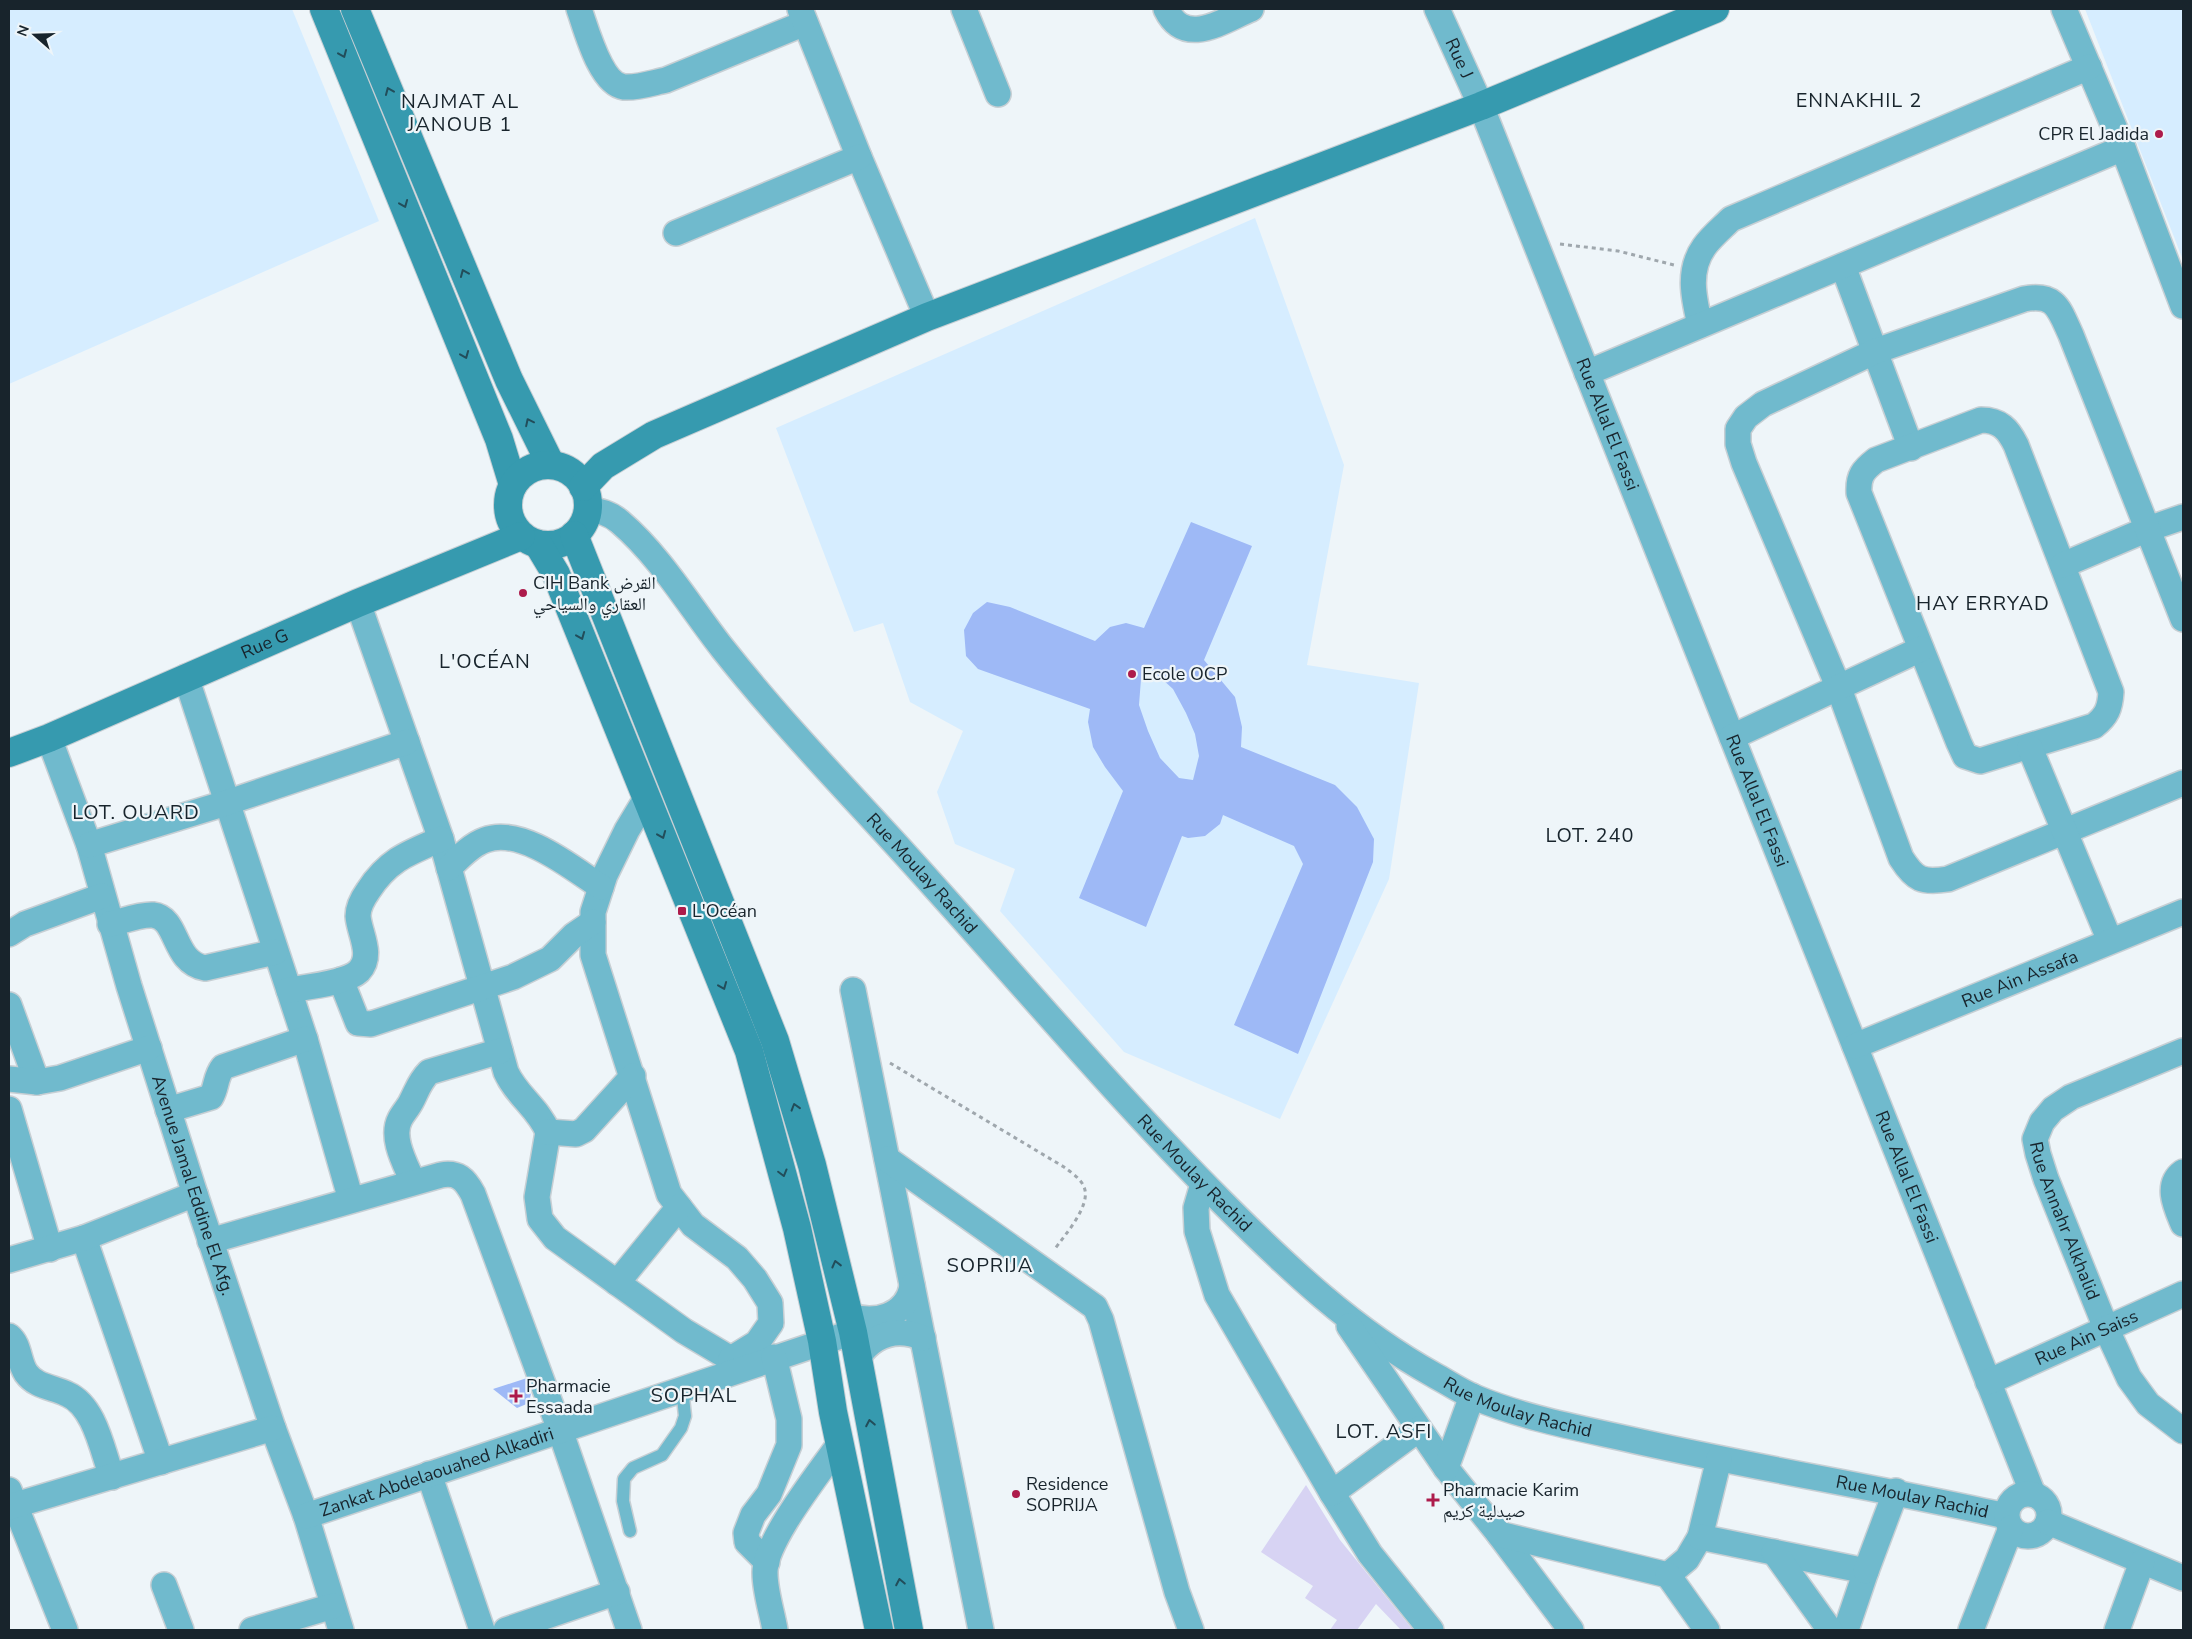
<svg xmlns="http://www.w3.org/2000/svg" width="2192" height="1639" font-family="'Nunito Sans','Noto Naskh Arabic',sans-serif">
  <rect width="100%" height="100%" fill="#eef5f9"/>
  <g fill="#d6edff">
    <path d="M9 9H292L379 221 9 384Z"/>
    <path d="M2085 9H2183V260Z"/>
    <path d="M1255 218 1344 465 1307 665 1419 683 1389 879 1280 1119 1124 1052 1000 911 1015 869 955 844 937 792 963 731 910 702 883 623 854 632 776 428Z"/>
  </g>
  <path fill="#d7d3f3" d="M1306 1485 1340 1540 1413 1630H1401L1376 1604 1357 1630H1330L1337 1620 1305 1598 1313 1586 1261 1552Z"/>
  <g fill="#9eb9f6" fill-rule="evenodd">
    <path d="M1191 522 1252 546 1204 660 1235 697 1242 727 1241 747 1335 785 1357 807 1374 839 1373 862 1298 1054 1234 1025 1303 864 1294 846 1223 815 1220 824 1205 836 1188 838 1182 836 1146 927 1079 898 1123 791 1105 767 1093 747 1088 722 1090 709 978 669 966 656 964 630 973 613 987 602 1010 607 1095 641 1110 627 1126 623 1144 628ZM1142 666 1151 669 1173 689 1186 713 1195 734 1199 756 1193 780 1179 778 1160 758 1148 731 1139 705Z"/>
    <path d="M527 1378 533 1384 529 1403 517 1408 493 1389Z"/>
  </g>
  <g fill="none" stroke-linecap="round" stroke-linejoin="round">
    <defs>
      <path id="lane" d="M630 1531 623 1501 624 1479 633 1468 662 1455 681 1428 685 1416 682 1388"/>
      <g id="street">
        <path d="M579 9C586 28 600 84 624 87 638 88 652 83 666 80L805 23"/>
        <path d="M800 9 859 157 927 317"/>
        <path d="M964 9 998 94"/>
        <path d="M1166 9C1185 48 1222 21 1251 9"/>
        <path id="s1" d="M1437 9 1481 106 2033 1494"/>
        <path d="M2064 9 2123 148 2183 306"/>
        <path d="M676 233 859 157"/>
        <path d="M1843 266 1911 448"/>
        <path d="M1700 325C1694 299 1687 271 1704 247 1711 237 1722 228 1731 219L2089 67"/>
        <path d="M1587 373 2123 148"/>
        <path d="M1981 420C2000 420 2008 429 2016 445L2111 692C2110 708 2107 716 2094 726L1980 761 1965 756 1959 743 1859 493C1858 476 1863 470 1876 460Z"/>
        <path id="s2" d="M587 509C600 511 610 513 620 522 661 557 690 607 723 649 776 716 835 778 892 840 1003 961 1107 1087 1223 1203 1288 1268 1353 1330 1434 1375 1447 1382 1460 1391 1474 1397 1526 1419 1585 1429 1641 1442 1762 1469 1885 1489 2006 1516"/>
        <path d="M2063 565 2148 529 2183 517"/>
        <path d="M358 603 441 839 506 1072C516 1095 539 1109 548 1132L537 1197 540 1219 555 1238 684 1331 731 1359 748 1366"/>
        <path d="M2183 619 2071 335C2059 309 2056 293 2024 299L1876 351 1763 404 1746 417 1738 429V444L1744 463 1838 686 1901 858C1915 880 1922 883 1948 879L2183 783"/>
        <path d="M186 677 305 1039 351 1200"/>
        <path d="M1732 737 1921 649"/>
        <path id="s3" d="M49 738 89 845 129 986 195 1194 273 1428 306 1516 341 1630"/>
        <path d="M2030 748 2110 941"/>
        <path d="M647 797 627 830 605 875 593 912V955L669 1194 693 1225 737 1258 755 1279 770 1303 771 1323 757 1343 731 1359"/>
        <path d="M89 845 226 803 407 742"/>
        <path d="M449 868C459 858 471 845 485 840 521 826 572 868 601 887"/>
        <path d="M110 924C123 921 140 914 153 915 179 918 172 962 205 968L275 952"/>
        <path d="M9 934 25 924 102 896"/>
        <path d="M341 980 358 1023 371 1024 513 977 550 959 574 935 593 922"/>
        <path d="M289 990C306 987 347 983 359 971 374 955 359 933 358 916 358 907 363 898 368 891 388 860 408 853 441 839"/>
        <path d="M853 990 981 1630"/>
        <path d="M9 1005 37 1082"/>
        <path id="s4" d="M1855 1046 2183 912"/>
        <path id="s5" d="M2183 1051 2071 1097 2053 1109 2042 1122 2035 1139 2038 1154 2046 1179 2106 1328 2129 1378 2148 1404 2183 1431"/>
        <path d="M9 1079 37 1082 60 1078 149 1048"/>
        <path d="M9 1109 50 1249"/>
        <path d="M168 1110 211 1097C217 1087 215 1077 223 1067L305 1039"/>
        <path d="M548 1132 576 1134 584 1130 633 1076"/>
        <path d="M887 1159 1095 1307 1101 1320 1177 1592 1191 1630"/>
        <path d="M2183 1172C2165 1185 2176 1207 2183 1224"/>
        <path d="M413 1182C406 1165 390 1138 400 1119 403 1113 408 1108 411 1102 417 1091 419 1082 429 1072L500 1051"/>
        <path d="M1203 1184 1196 1208 1197 1231 1217 1295 1332 1493 1370 1554 1431 1630"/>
        <path d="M84 1238 161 1462"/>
        <path d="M210 1241 441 1175C458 1172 465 1179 473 1194L560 1430 629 1630"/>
        <path d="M9 1260 84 1238 195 1194"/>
        <path d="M617 1283 679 1207"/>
        <path d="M849 1315C874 1325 907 1316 912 1286"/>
        <path d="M1349 1326 1446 1468 1499 1534 1571 1630"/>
        <path d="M9 1336C20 1345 18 1361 26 1373 36 1387 53 1387 67 1394 95 1406 102 1450 112 1477"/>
        <path d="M858 1357C874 1334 897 1327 923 1338"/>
        <path id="s6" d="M1988 1382 2183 1294"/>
        <path d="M1446 1468 1472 1396"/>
        <path d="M429 1474 482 1630"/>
        <path d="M9 1490 65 1630"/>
        <path d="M1332 1493 1419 1429"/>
        <circle cx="2028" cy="1515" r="21"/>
        <path d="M9 1507 273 1428"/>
        <path id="s7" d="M306 1516 853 1332"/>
        <path d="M2048 1522 2183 1578"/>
        <path d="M1499 1534 1668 1575 1687 1559 1700 1537 1719 1459"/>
        <path d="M1700 1537 1866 1571 1846 1630"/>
        <path d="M1774 1552 1830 1630"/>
        <path d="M767 1562 747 1542 746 1533 753 1515 769 1494 789 1445V1419L774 1357"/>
        <path d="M1866 1571 1896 1491"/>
        <path d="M1668 1575 1707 1630"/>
        <path d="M164 1585 181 1630"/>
        <path d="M252 1630 333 1606"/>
        <path d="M506 1630 617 1592"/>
        <path d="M775 1630C772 1612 765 1592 765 1573 764 1541 821 1471 840 1443"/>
        <path d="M1971 1630 2011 1528"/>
        <path d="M2117 1630 2142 1562"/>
      </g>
      <g id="secondary">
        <path d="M324 9 499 439 513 485"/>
        <path d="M355 9 509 380 551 465"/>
        <circle cx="548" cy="505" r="40"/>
        <path d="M583 487 603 466 654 435 927 317 1481 106 1715 9"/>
        <path d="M574 535 775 1041 812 1165 853 1332 909 1630"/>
        <path d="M538 544 556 574 749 1051 797 1228 822 1341 833 1412 879 1630"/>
        <path id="s8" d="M9 753 49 738 358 603 521 536"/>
      </g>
    </defs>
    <use href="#lane" stroke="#c7cfd4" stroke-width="15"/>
    <use href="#street" stroke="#c7cfd4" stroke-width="28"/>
    <use href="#secondary" stroke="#c7cfd4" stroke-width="30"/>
    <g stroke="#9fa7ad" stroke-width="3" stroke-dasharray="4 4" stroke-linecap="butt">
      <path d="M1560 244 1618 251 1674 265"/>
      <path d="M890 1063 1064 1167C1071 1172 1081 1179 1084 1187 1092 1205 1064 1236 1054 1250"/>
    </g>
    <use href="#lane" stroke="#70bacd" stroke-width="12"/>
    <use href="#street" stroke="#70bacd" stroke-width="25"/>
    <use href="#secondary" stroke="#369aaf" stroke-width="28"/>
  </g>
  <defs><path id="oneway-chevron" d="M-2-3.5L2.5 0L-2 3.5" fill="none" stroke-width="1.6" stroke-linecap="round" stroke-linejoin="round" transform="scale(1.25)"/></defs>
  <g stroke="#224d5a">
    <use href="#oneway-chevron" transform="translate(343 54) rotate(67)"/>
    <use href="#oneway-chevron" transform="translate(389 91) rotate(-113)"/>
    <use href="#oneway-chevron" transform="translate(404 204) rotate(68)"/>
    <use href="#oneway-chevron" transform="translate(464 273) rotate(-113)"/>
    <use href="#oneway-chevron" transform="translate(465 355) rotate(68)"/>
    <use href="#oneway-chevron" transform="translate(529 422) rotate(-116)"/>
    <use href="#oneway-chevron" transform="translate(581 636) rotate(68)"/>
    <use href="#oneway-chevron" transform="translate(662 835) rotate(68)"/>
    <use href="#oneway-chevron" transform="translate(723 986) rotate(68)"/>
    <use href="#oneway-chevron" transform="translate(795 1107) rotate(-107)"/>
    <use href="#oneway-chevron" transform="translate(783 1173) rotate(75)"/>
    <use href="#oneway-chevron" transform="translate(836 1264) rotate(-104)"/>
    <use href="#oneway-chevron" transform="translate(870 1423) rotate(-101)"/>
    <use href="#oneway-chevron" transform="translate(900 1582) rotate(-101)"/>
  </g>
  <g fill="#ad1b4b" stroke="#eef5f9" stroke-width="2">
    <circle cx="2159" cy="134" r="5"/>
    <circle cx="523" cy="593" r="5"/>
    <circle cx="1132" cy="674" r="5"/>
    <rect x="677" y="906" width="10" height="10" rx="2.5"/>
    <path d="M513.5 1388.5h5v5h5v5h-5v5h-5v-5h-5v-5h5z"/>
    <circle cx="1016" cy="1494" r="5"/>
    <path d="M1430.5 1492.5h5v5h5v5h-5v5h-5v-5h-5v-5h5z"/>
  </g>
  <g text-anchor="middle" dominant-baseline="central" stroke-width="4.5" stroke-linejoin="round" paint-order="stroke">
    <g font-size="18" fill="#18242c" stroke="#eef5f9">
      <text stroke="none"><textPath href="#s1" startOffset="54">Rue J</textPath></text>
      <text stroke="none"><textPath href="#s1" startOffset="449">Rue Allal El Fassi</textPath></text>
      <text stroke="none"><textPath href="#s8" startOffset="278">Rue G</textPath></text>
      <text stroke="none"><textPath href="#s1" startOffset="854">Rue Allal El Fassi</textPath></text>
      <text stroke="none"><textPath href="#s2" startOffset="500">Rue Moulay Rachid</textPath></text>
      <text stroke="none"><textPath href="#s4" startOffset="178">Rue Ain Assafa</textPath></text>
      <text stroke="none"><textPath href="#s2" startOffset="905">Rue Moulay Rachid</textPath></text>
      <text stroke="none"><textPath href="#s1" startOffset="1259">Rue Allal El Fassi</textPath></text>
      <text stroke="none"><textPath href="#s3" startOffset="470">Avenue Jamal Eddine El Afg.</textPath></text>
      <text stroke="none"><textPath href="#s5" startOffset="265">Rue Annahr Alkhalid</textPath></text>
      <text stroke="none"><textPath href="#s6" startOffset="108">Rue Ain Saiss</textPath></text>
      <text stroke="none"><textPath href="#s2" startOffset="1310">Rue Moulay Rachid</textPath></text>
      <text stroke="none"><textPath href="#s7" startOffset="138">Zankat Abdelaouahed Alkadiri</textPath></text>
      <text stroke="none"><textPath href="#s2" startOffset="1715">Rue Moulay Rachid</textPath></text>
    </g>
    <g font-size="18" fill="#18242c" stroke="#eef5f9" text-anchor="start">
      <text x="2149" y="134" text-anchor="end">CPR El Jadida</text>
      <text x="533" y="583">CIH Bank القرض<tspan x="533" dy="21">العقاري والسياحي</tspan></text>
      <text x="1142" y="674">Ecole OCP</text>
      <text x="692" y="911">L'Océan</text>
      <text x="526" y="1386">Pharmacie<tspan x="526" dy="21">Essaada</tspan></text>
      <text x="1026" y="1484">Residence<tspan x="1026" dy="21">SOPRIJA</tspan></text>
      <text x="1443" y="1490">Pharmacie Karim<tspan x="1443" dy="21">صيدلية كريم</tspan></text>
    </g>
    <g font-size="20" letter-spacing="1" fill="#18242c" stroke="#eef5f9">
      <text x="1859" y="100">ENNAKHIL 2</text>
      <text x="460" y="101">NAJMAT AL<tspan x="460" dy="23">JANOUB 1</tspan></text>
      <text x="1983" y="603">HAY ERRYAD</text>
      <text x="485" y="661">L'OCÉAN</text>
      <text x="136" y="812">LOT. OUARD</text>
      <text x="1590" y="835">LOT. 240</text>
      <text x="990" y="1265">SOPRIJA</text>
      <text x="694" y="1395">SOPHAL</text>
      <text x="1384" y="1431">LOT. ASFI</text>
    </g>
  </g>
  <rect width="2192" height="1639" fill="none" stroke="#18242c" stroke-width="20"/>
  <g transform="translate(35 35) rotate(290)" stroke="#eef5f9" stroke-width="4" paint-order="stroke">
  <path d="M0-4L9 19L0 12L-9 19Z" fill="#18242c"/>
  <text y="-8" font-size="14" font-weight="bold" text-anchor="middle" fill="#18242c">N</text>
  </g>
</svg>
